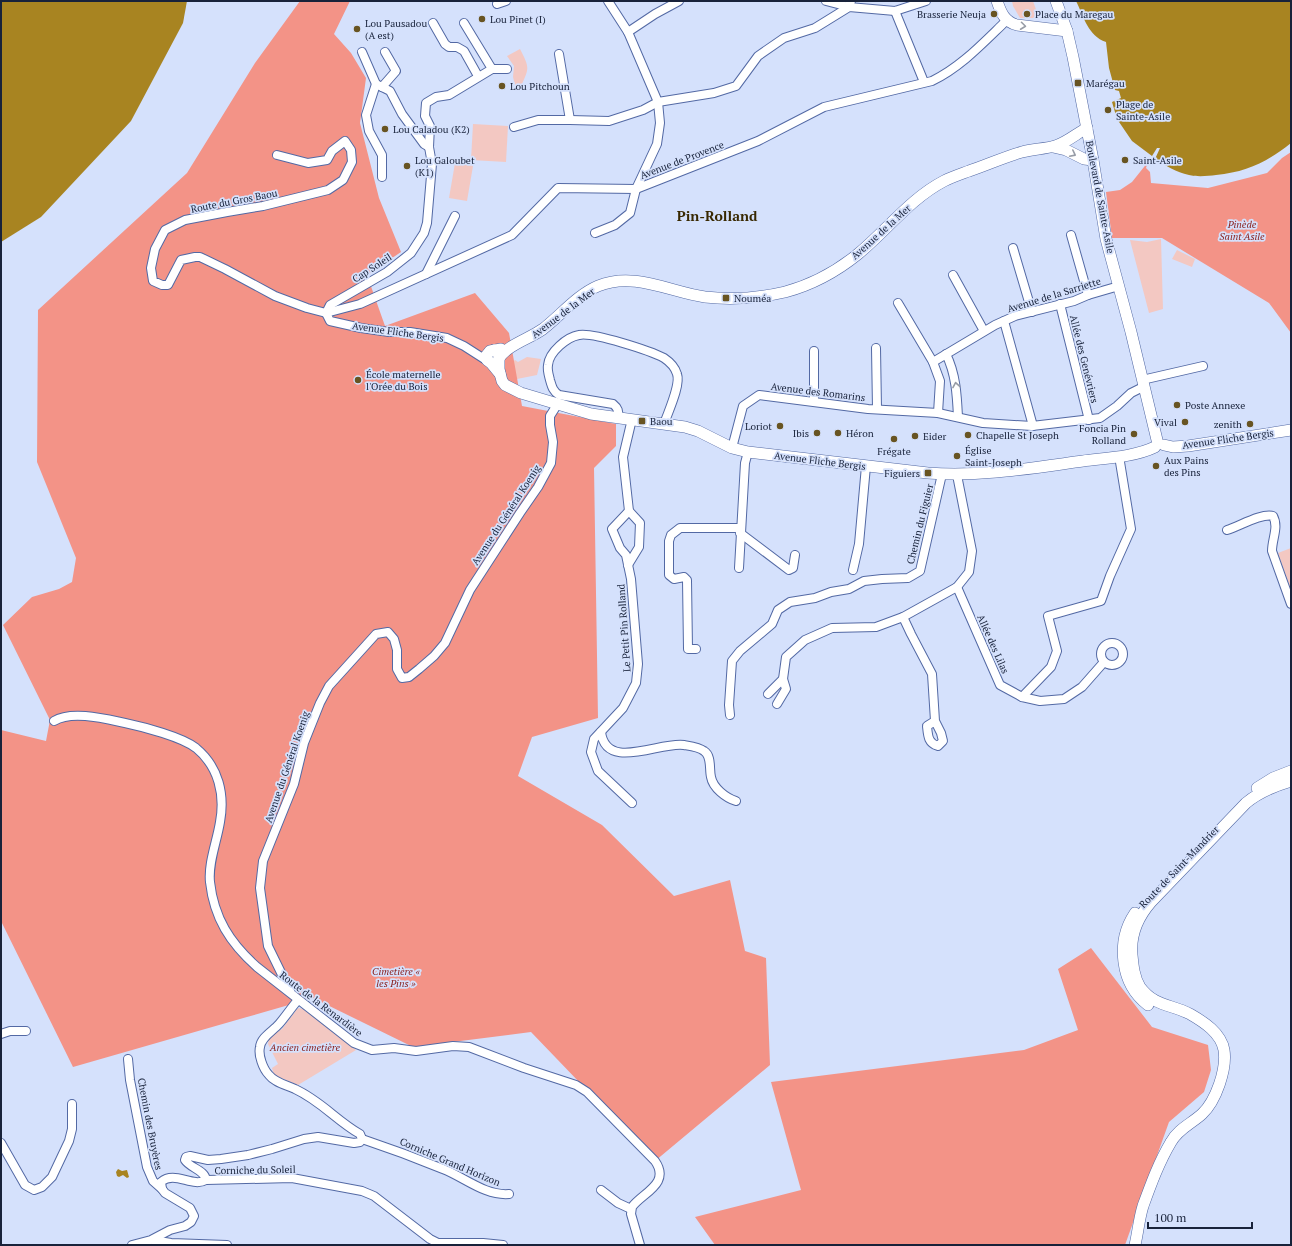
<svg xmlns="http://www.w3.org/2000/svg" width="1292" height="1246" font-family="'PT Serif',serif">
  <rect width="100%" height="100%" fill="#d5e1fc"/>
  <g fill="#f3c8c2">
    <path d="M1012 1H1033L1039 18H1020L1013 6Z"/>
    <path d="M520 49C529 67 530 67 521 86L515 85 513 77 514 66 507 56Z"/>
    <path d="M473 124 508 126 506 162 471 160Z"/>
    <path d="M455 163 473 166 467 201 449 198Z"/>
    <path d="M1161 239 1163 309 1149 313 1130 240 1147 242Z"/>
    <path d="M1177 250 1195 259 1192 267 1172 259Z"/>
    <path d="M527 357 541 359 537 375 517 379 516 375 508 366 515 360 518 362Z"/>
    <path d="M1291 548V590L1278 553Z"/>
    <path d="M299 1008 303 1009 356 1050 298 1085 274 1075 272 1068 278 1064 268 1044 269 1037 282 1029 297 1009Z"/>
  </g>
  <g fill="#f39387">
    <path d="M300 1H350L334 34 351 53 366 78 360 123 379 198 401 252 367 275 385 326 475 293 509 333 522 406 616 424V446L594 468 598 718 532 737 518 776 602 825 674 896 730 880 745 951 766 958 770 1065 655 1161 531 1032 413 1047 313 998 73 1067 1 921V730L46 741 50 720 3 625 32 597 59 589 72 582 76 558 37 462 38 310 187 173 255 63Z"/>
    <path d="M1291 152V333L1269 303 1162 238H1112L1106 192 1120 190 1132 182 1148 162 1146 168 1150 172 1151 183 1208 188 1267 173 1282 158Z"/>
    <path d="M1091 948 1152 1027 1208 1045 1211 1070 1204 1092 1169 1122 1125 1245H715L695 1217 801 1190 771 1082 1024 1050 1078 1030 1058 969Z"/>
  </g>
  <g fill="#a88421">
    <path d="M1 1H187L183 23 131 121 41 217 1 242Z"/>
    <path d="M1076 1H1291V143C1267 162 1247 172 1216 175 1208 176 1197 177 1189 175 1176 172 1166 166 1155 159L1160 148H1157L1152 156 1132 141 1117 119 1112 102 1121 98 1119 91 1115 90 1109 68 1106 42C1088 36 1084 17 1076 1Z"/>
    <path d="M118 1169 122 1171 127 1170 129 1177 127 1178 123 1175 119 1177 117 1176 116 1172Z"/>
  </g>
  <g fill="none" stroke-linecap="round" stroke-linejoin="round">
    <defs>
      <g id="street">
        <path d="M826 1 849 7 851 1"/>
        <path d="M497 4 506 1"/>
        <path d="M895 11 924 82"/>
        <path d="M433 23 445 44 449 47H457L464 51 478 76"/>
        <path d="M628 32 655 14 679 1"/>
        <path d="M362 52 376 84"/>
        <path d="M559 54 570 120"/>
        <path d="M492 69H507"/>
        <path d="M382 87 396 71 385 52"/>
        <path d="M514 127 538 120H570L609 121 643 110 658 102 714 93 736 86 758 56 784 38 815 28 849 7 895 11 926 1"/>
        <path d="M277 155 308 163 327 160 332 151 345 141 351 150 352 162 343 180 328 190 263 206 227 212 185 220 165 230 155 249 151 268 153 281 162 285H168L181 260 195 257H200L225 269 275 296 307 308 326 313 360 304 512 235 558 188 636 189 758 141 824 107 932 81C961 67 983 43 1006 21"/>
        <path d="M382 177V155L369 131 366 115 376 84 390 91 402 114 424 144 429 147"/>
        <path d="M595 233 615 225 630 213 636 189 657 144 660 123 658 102 628 32 608 1"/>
        <path d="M1071 235 1088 295"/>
        <path d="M1013 248 1032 312"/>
        <path d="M426 274 455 216"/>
        <path d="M953 275 984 331"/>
        <path d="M898 303 933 362 940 381 938 413"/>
        <path d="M1060 304 1089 420"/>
        <path d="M326 313 330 305 387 272 411 253 424 233 427 223 432 164 429 147 430 126 425 116 426 103 436 97 449 95 492 69 464 23"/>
        <path d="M326 313 330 321 361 328 389 332H410L447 338 464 346 489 362"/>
        <path d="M1004 321 1033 426"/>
        <path d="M876 348 877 409"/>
        <path d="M946 354C956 374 957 396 958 417"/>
        <path d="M933 362 995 325 1015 316 1074 301 1088 295 1119 286"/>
        <path d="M1142 380 1203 366"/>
        <path d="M814 401V351"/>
        <path d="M618 418C619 411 618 408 613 404L559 395C553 391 552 387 550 380 549 376 547 370 548 365 549 352 567 337 579 335 593 332 651 351 664 358 670 362 675 367 677 374 681 385 668 412 664 424"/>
        <path d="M732 448 743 406 759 395 868 409 938 413 983 423 1032 426 1100 418 1117 406 1131 393 1143 387"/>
        <path d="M629 511 612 529 620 548 626 555 631 579 638 664 636 683 623 708 594 739 591 752 598 771 632 803"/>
        <path d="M1227 530C1240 526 1261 513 1273 516 1279 527 1272 539 1272 551L1291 604"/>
        <path d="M740 533 789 570 793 568 795 555"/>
        <path d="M628 565 639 547 640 523 629 511 623 457 632 419"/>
        <path d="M739 568 745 463 748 452"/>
        <path d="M853 570 859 544 866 466"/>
        <path d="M957 587 1000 685 1022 697 1040 701 1064 699 1082 687 1104 662"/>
        <path d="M903 617 911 634 932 674 935 721 941 733 943 741 938 746C928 743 928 736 927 726L935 721"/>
        <circle cx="1112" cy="654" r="11"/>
        <path d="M696 649H688L687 580 684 577 674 579 669 575V541L671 535 680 528H741"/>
        <path d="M768 694 783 679 786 657 805 640 832 628 876 627 903 617 957 587 969 572 972 551 957 475"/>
        <path d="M1022 697 1051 667 1057 651 1048 616 1101 601 1110 576 1131 529 1119 456"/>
        <path d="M777 704 786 689 783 679"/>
        <path d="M730 715 729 705 732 661 740 651 772 624 778 610 790 602 815 598 831 592 849 589 864 581 882 579 908 578 920 571 942 474"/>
        <path d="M54 721C72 710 106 719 125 723 144 727 182 737 196 748 219 767 225 795 220 822 217 841 208 863 210 882 214 918 230 943 257 967L354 1043 372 1050 394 1048 416 1051 453 1046 469 1047 524 1068 576 1085 587 1092 655 1161C671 1184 642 1193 632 1207L631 1214 640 1245"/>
        <path d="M601 732C606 772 661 741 684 745 690 746 699 747 704 751 712 756 709 769 711 777 713 788 726 798 736 801"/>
        <path d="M290 991 268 946 260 888 263 861 294 784 304 743 320 703 329 686 376 634 388 632 394 639 397 650V669L402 678 409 677 419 669 434 656 445 643 470 590 520 513 538 487 551 463 553 442 550 425V416L557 405"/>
        <path d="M1 1034 10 1031H26"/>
        <path d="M128 1059 130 1080 147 1167 153 1181 162 1189"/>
        <path d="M362 1139C389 1148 416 1158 443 1169 464 1177 485 1196 509 1194"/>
        <path d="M1 1143 25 1185 34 1190 42 1187 52 1177 69 1141 72 1129V1104"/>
        <path d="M206 1180 292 1178 362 1191 374 1196 430 1239 438 1243H483L503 1245"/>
        <path d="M601 1190 618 1203 631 1209"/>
        <path d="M153 1240 171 1243 227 1245"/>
        <path d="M132 1245 151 1240 170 1230 185 1226 191 1222 194 1216 190 1208 165 1193 162 1189 161 1182C175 1170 192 1188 206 1180 205 1170 190 1168 185 1160L186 1157 190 1156 208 1160 221 1159 248 1155 272 1149 304 1139 318 1137 354 1143 360 1142 362 1139 360 1134C337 1121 321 1101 295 1089 287 1085 275 1083 269 1075 263 1069 258 1055 260 1047 261 1037 273 1031 279 1024 286 1016 291 1008 298 1000"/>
      </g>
      <g id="secondary">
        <path d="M997 1C1001 13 1005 22 1017 25L1067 31"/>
        <path d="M1056 1 1067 31 1073 57 1093 160 1106 239 1131 332 1157 440"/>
        <path d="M1053 147 1066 150 1084 159 1093 160"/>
        <path d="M494 350 499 354V369L502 381 505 385 521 393 591 414 685 427 698 431 732 448 748 452 928 473C980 477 1032 468 1083 461 1106 458 1134 457 1155 447"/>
        <path d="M499 358C509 344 529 339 543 329 561 315 577 295 598 286 634 271 670 292 705 297 732 300 759 298 785 292 811 285 837 271 858 254 887 230 911 198 944 181 952 177 961 174 969 171 987 165 1004 157 1022 152 1033 149 1044 149 1055 146 1066 143 1076 134 1087 128"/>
        <path d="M500 374 491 363 487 360 486 356 490 351 501 349"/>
        <path d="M1164 445 1173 447 1188 446 1291 430"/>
        <path d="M1257 788 1273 778 1291 771"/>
        <path d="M1135 913C1116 941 1120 984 1148 1005"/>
        <path d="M1135 1245C1138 1232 1139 1219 1143 1206 1151 1184 1159 1162 1171 1142 1178 1129 1191 1124 1202 1114 1216 1101 1227 1069 1224 1050 1221 1033 1204 1022 1190 1014 1171 1004 1155 1007 1140 987 1134 977 1133 966 1132 955 1130 934 1138 917 1151 902L1246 803C1259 792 1274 786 1291 781"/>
      </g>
    </defs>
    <use href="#street" stroke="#5369a4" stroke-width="10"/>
    <use href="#secondary" stroke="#5369a4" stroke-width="12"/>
    <use href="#street" stroke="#fff" stroke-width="8"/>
    <use href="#secondary" stroke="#fff" stroke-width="11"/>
  </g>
  <defs><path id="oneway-chevron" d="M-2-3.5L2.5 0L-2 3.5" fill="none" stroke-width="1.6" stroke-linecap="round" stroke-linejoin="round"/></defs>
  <g stroke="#979ca6">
    <use href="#oneway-chevron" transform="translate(1023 26) rotate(7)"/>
    <use href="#oneway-chevron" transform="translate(1073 154) rotate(27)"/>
    <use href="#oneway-chevron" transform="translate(956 385) rotate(-100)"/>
  </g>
  <g fill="#685422" stroke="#d5e1fc" stroke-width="1.5">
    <circle cx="994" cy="14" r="4"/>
    <circle cx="1027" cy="14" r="4"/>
    <circle cx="482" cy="19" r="4"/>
    <circle cx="357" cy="29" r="4"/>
    <rect x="1074" y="79" width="8" height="8" rx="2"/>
    <circle cx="502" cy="86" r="4"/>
    <circle cx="1108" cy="110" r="4"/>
    <circle cx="385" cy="129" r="4"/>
    <circle cx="1125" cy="160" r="4"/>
    <circle cx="407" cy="166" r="4"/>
    <rect x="722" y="294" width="8" height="8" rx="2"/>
    <circle cx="358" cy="380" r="4"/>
    <circle cx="1177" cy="405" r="4"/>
    <rect x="638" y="417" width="8" height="8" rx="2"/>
    <circle cx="1185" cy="422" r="4"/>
    <circle cx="1250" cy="424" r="4"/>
    <circle cx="780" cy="426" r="4"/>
    <circle cx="817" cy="433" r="4"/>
    <circle cx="838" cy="433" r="4"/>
    <circle cx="1134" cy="434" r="4"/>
    <circle cx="968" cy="435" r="4"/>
    <circle cx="915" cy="436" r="4"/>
    <circle cx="894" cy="439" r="4"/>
    <circle cx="957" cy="456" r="4"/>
    <circle cx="1156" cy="466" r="4"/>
    <rect x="924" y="469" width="8" height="8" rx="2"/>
  </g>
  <g text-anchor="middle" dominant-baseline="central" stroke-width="3.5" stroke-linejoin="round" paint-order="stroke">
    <g font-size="10" fill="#18223a" stroke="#d5e1fc" text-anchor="start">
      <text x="986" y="14" text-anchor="end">Brasserie Neuja</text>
      <text x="1035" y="14">Place du Maregau</text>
      <text x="490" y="19">Lou Pinet (I)</text>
      <text x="365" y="23">Lou Pausadou<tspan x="365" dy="12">(A est)</tspan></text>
      <text x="1086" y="83">Marégau</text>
      <text x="510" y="86">Lou Pitchoun</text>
      <text x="1116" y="104">Plage de<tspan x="1116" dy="12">Sainte-Asile</tspan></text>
      <text x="393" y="129">Lou Caladou (K2)</text>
      <text x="415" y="160">Lou Galoubet<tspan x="415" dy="12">(K1)</tspan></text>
      <text x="1133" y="160">Saint-Asile</text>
      <text x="734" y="298">Nouméa</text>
      <text x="366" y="374">École maternelle<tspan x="366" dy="12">l'Orée du Bois</tspan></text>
      <text x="1185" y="405">Poste Annexe</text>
      <text x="650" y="421">Baou</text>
      <text x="1177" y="422" text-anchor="end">Vival</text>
      <text x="1242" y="424" text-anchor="end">zenith</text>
      <text x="772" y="426" text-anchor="end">Loriot</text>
      <text x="1126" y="428" text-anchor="end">Foncia Pin<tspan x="1126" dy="12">Rolland</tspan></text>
      <text x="809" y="433" text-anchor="end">Ibis</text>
      <text x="846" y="433">Héron</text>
      <text x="976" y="435">Chapelle St Joseph</text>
      <text x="923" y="436">Eider</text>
      <text x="965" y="450">Église<tspan x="965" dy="12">Saint-Joseph</tspan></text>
      <text x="894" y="451" text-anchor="middle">Frégate</text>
      <text x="1164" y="460">Aux Pains<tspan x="1164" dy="12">des Pins</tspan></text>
      <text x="920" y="473" text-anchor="end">Figuiers</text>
    </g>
    <g font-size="10" fill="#18223a" stroke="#d5e1fc">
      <text transform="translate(682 160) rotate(-21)">Avenue de Provence</text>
      <text transform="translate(1100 197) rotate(79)">Boulevard de Sainte-Asile</text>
      <text transform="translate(234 201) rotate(-11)">Route du Gros Baou</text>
      <text transform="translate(881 232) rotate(-42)">Avenue de la Mer</text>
      <text transform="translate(372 268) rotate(-33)">Cap Soleil</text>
      <text transform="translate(1054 295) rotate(-17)">Avenue de la Sarriette</text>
      <text transform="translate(563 313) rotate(-37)">Avenue de la Mer</text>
      <text transform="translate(398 332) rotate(8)">Avenue Fliche Bergis</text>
      <text transform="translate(1084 359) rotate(76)">Allée des Genévriers</text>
      <text transform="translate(818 392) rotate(7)">Avenue des Romarins</text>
      <text transform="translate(1228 439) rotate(-8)">Avenue Fliche Bergis</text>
      <text transform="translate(820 461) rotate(7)">Avenue Fliche Bergis</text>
      <text transform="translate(506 515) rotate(-57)">Avenue du Général Koenig</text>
      <text transform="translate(920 524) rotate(-76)">Chemin du Figuier</text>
      <text transform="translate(624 628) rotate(-94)">Le Petit Pin Rolland</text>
      <text transform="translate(993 644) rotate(66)">Allée des Lilas</text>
      <text transform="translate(287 767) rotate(-71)">Avenue du Général Koenig</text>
      <text transform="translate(1179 867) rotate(-46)">Route de Saint-Mandrier</text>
      <text transform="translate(321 1004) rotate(37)">Route de la Renardière</text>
      <text transform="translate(150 1124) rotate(79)">Chemin des Bruyères</text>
      <text transform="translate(450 1162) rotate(23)">Corniche Grand Horizon</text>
      <text transform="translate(255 1170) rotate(-1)">Corniche du Soleil</text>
    </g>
    <g font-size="10" font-style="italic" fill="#891e1b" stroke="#d5e1fc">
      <text x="1242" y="224">Pinède<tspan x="1242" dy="12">Saint Asile</tspan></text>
      <text x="396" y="971">Cimetière «<tspan x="396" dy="12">les Pins »</tspan></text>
      <text x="305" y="1047">Ancien cimetière</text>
    </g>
    <g font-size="14" font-weight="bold" fill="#382800" stroke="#d5e1fc">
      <text x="717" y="215">Pin-Rolland</text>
    </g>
  </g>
  <rect width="1292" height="1246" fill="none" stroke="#18223a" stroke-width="4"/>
  <path d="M1148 1222v6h104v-6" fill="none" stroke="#18223a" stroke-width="2"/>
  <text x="1154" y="1222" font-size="12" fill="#18223a" stroke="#d5e1fc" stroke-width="3" paint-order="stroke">100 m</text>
</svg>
